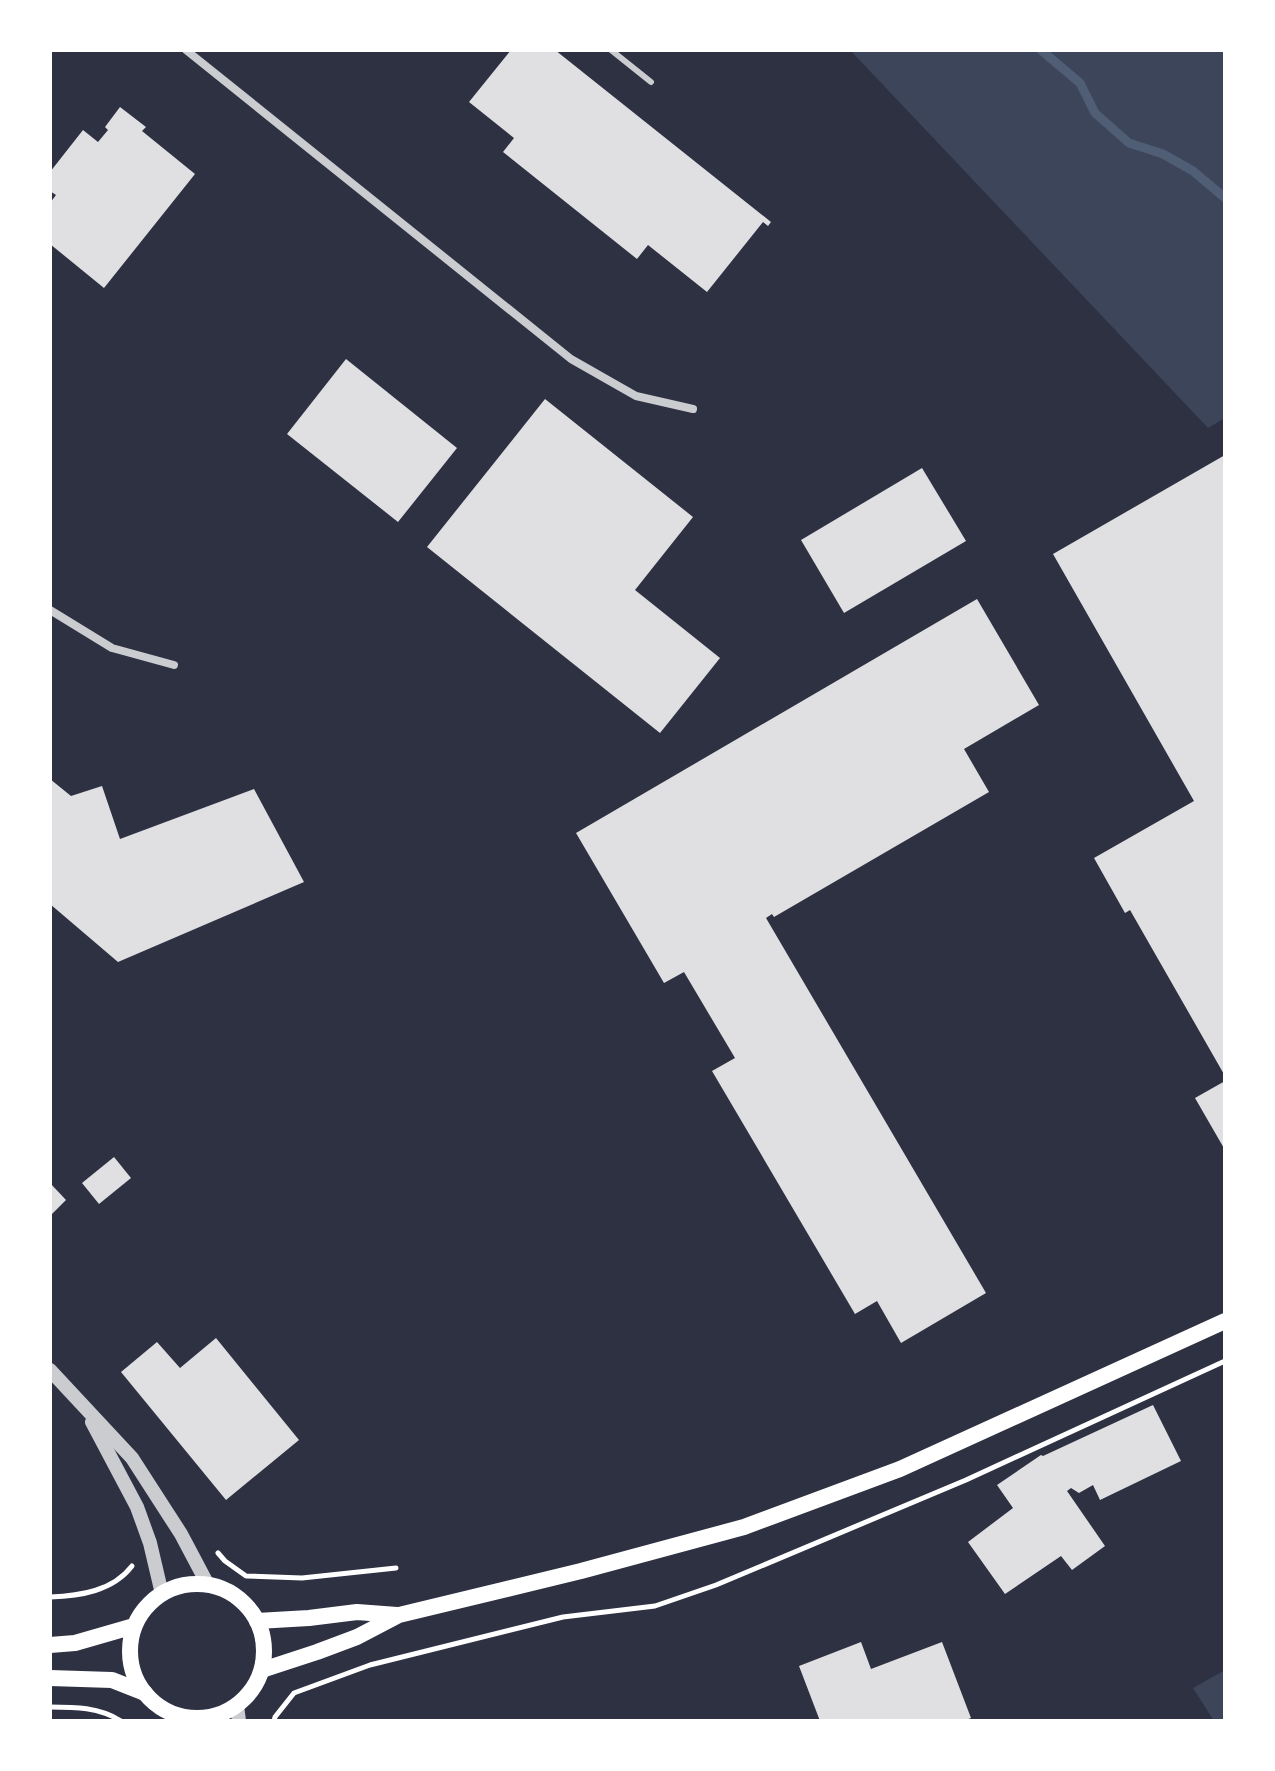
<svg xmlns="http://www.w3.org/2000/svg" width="1275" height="1771" font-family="'PT Sans',sans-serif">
  <rect width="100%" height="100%" fill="#2d3142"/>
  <g fill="#3c4559">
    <path d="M850 50H1225V418L1208 428Z"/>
    <path d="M1225 1670V1721H1214L1193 1688Z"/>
  </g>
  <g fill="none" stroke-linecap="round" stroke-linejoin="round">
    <path stroke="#4f5d75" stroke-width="9" d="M1041 50 1080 83 1095 113 1129 143 1163 154 1193 171 1225 198"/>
  </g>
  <g fill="#e0e0e3">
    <path d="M511 50H555L771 222 768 226 763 222 707 292 648 245 637 259 503 152 514 138 469 102Z"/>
    <path d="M120 107 146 127 142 131 195 174 104 288 50 244V203L56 195 50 191V172L83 130 98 142 108 130 105 127Z"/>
    <path d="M346 359 457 448 398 522 287 434Z"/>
    <path d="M545 399 693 517 635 590 720 658 660 733 427 547Z"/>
    <path d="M1225 455V1076L1130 910 1125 913 1094 858 1194 801 1053 554Z"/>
    <path d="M922 468 966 541 844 613 801 540Z"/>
    <path d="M977 599 1039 705 964 749 989 792 774 917 772 914 766 918 986 1293 901 1343 877 1301 855 1314 712 1071 735 1058 684 972 664 983 576 833Z"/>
    <path d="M50 779 71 796 102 786 120 839 254 789 304 882 118 962 50 904Z"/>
    <path d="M1225 1081V1150L1195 1098Z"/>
    <path d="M114 1157 131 1178 99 1204 82 1183Z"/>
    <path d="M50 1183 66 1200 50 1216Z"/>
    <path d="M216 1338 299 1440 226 1500 121 1372 157 1342 180 1368Z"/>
    <path d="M1153 1405 1181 1461 1100 1500 1093 1485 1079 1493 1071 1488 1067 1491 1105 1546 1072 1570 1061 1556 1005 1594 968 1542 1013 1508 997 1485 1041 1455 1043 1456Z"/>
    <path d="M861 1642 871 1669 942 1642 971 1718 963 1721H820L799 1666Z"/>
  </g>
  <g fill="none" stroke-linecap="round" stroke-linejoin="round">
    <g stroke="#fff" stroke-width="5">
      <path d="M218 1553 225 1561 246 1576 302 1578 396 1568"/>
      <path d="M50 1597C80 1596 113 1591 132 1566"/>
      <path d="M50 1707C75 1707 99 1707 121 1721"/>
      <path d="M274 1721 275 1717 294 1693 370 1665 563 1617 655 1606 716 1585 966 1480 1225 1361"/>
    </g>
    <path stroke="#caccd0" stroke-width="6" d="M611 50 651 82"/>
    <g stroke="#caccd0" stroke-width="8">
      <path d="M186 50 571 359 636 396 693 409"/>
      <path d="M50 610 112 648 174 665"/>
    </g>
    <g stroke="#caccd0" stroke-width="14">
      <path d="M50 1370 132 1458 181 1534 208 1585"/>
      <path d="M92 1422 137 1507 150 1543 162 1594"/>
      <path d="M237 1706 239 1721"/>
      <path d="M187 1718 188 1721"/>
    </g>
    <g stroke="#fff" stroke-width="16">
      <circle cx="197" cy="1651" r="67"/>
      <path d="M257 1621 309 1618 357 1612 397 1615"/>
      <path d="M50 1645 75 1643 134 1626"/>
      <path d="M262 1670 317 1652 357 1637 399 1615 581 1571 744 1527 900 1469 1225 1321"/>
      <path d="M50 1678 112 1680 145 1693"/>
    </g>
  </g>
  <rect width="1275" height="1771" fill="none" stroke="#ffffff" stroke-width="104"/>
</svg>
